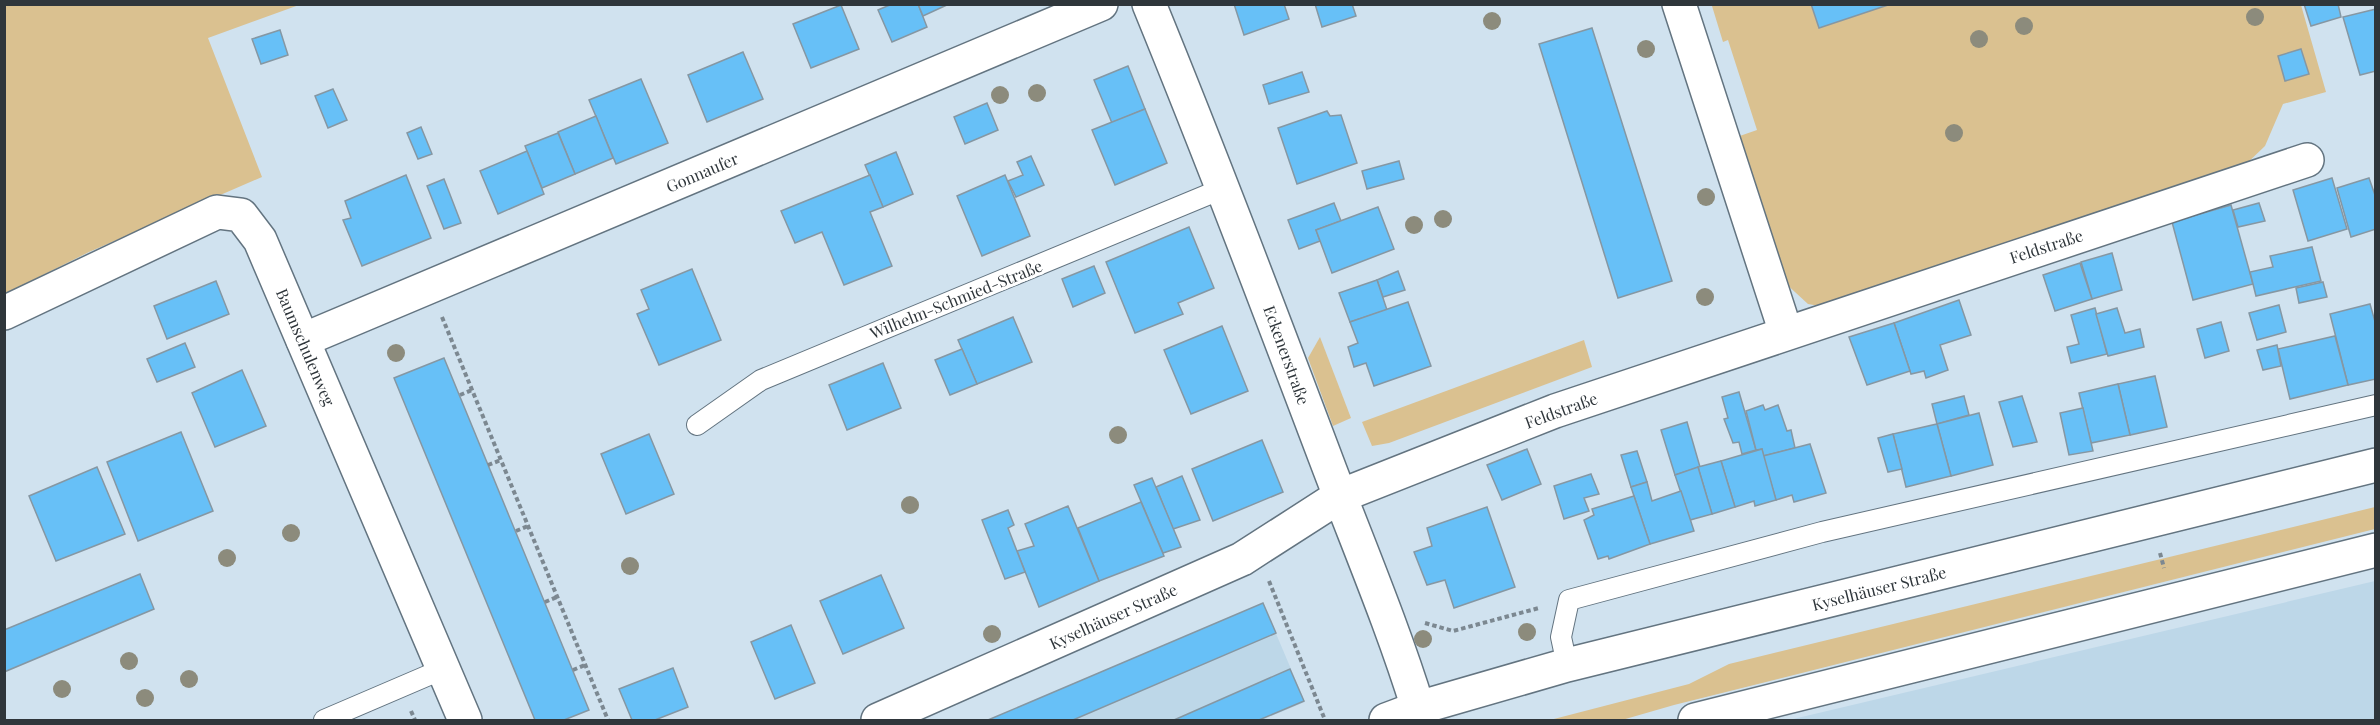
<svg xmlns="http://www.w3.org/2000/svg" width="2380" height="725" font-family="'Playfair Display',serif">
  <rect width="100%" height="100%" fill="#d0e2ef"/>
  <g fill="#bdd7e8">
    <path d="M2375 581V720H1789Z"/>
    <path d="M1263 603 1305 702 1262 720H988Z"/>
  </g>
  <g fill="#dac190">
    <path d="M1891 4 2301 5 2326 92 2283 104 2265 146 2242 168 1825 307 1808 304 1783 281 1734 138 1757 130 1728 40 1723 42 1712 6 1709 5H1811L1819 28Z"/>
    <path d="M5 5H299L208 38 262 177 89 252 5 294Z"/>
    <path d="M1320 337 1351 418 1333 426 1308 358Z"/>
    <path d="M1584 340 1592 367 1389 443 1372 446 1362 422Z"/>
    <path d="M2375 507V529L1674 705 1622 720H1550L1689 684 1729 664Z"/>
  </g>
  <g fill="#67c0f7" stroke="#8597a3" stroke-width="1.5">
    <path d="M892 4H918L927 27 892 42 878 10Z"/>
    <path d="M918 4H949L923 16Z"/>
    <path d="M1234 4H1284L1289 19 1244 35Z"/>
    <path d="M1315 4H1352L1356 16 1322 27Z"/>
    <path d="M1811 4H1891L1819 28Z"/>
    <path d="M2304 4H2338L2341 17 2311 26Z"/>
    <path d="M841 5 859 49 811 68 793 24Z"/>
    <path d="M2376 9V71L2360 75 2343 17Z"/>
    <path d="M1592 28 1672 281 1618 298 1539 44Z"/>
    <path d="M280 30 288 55 261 64 252 39Z"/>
    <path d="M2301 49 2309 74 2285 81 2278 56Z"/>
    <path d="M743 52 763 99 707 122 688 75Z"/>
    <path d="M1128 66 1145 109 1112 123 1094 80Z"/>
    <path d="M1302 72 1309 92 1269 104 1263 85Z"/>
    <path d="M641 79 668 143 616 164 589 100Z"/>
    <path d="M333 89 347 120 328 128 315 96Z"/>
    <path d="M987 103 998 130 965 144 954 117Z"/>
    <path d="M1145 109 1167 163 1115 185 1092 130Z"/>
    <path d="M1327 111 1330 116 1341 115 1357 163 1297 184 1278 128Z"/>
    <path d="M596 116 613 158 575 174 558 132Z"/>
    <path d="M421 127 432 154 418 159 407 133Z"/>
    <path d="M558 133 575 174 542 188 525 146Z"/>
    <path d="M527 151 544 194 498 214 480 171Z"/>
    <path d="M896 152 913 194 883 207 865 165Z"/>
    <path d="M1031 156 1044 185 1016 197 1008 181 1023 175 1017 162Z"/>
    <path d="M1399 161 1404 179 1367 189 1362 171Z"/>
    <path d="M406 175 431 238 362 266 343 220 351 218 345 201Z"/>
    <path d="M870 175 883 207 870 212 892 266 844 285 822 232 795 243 781 211Z"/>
    <path d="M1005 175 1030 236 982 256 957 196Z"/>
    <path d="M2332 178 2347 229 2308 241 2293 190Z"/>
    <path d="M2369 178 2376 198V229L2351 237 2337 188Z"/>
    <path d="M444 179 461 223 444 229 427 186Z"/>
    <path d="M1334 203 1341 221 1316 230 1320 241 1299 249 1288 220Z"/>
    <path d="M2259 203 2265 221 2238 227 2233 210Z"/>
    <path d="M2231 205 2253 284 2193 300 2172 222Z"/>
    <path d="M1378 207 1394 249 1332 273 1316 230Z"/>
    <path d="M1189 227 1214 288 1178 303 1183 314 1135 333 1106 262Z"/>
    <path d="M2312 247 2321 281 2256 296 2250 272 2273 267 2270 256Z"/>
    <path d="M2112 253 2122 290 2092 299 2081 262Z"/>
    <path d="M2080 263 2092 299 2055 311 2043 275Z"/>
    <path d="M1094 266 1105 293 1073 307 1062 279Z"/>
    <path d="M692 269 721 340 659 365 637 314 649 309 641 290Z"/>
    <path d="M1398 271 1405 290 1383 297 1377 280Z"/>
    <path d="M1377 280 1387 310 1350 322 1339 293Z"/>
    <path d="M216 281 229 314 167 339 154 306Z"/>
    <path d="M2323 282 2327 297 2299 303 2296 288Z"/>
    <path d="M1959 300 1971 335 1940 345 1948 370 1926 378 1924 371 1911 374 1894 323Z"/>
    <path d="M1408 302 1431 366 1374 386 1366 363 1354 367 1348 347 1358 343 1350 322Z"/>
    <path d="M2370 304 2376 325V379L2348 385 2330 314Z"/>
    <path d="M2279 305 2286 332 2257 340 2249 313Z"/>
    <path d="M2095 308 2107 354 2071 363 2067 347 2079 344 2071 315Z"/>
    <path d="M2117 308 2125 333 2140 329 2144 347 2108 356 2096 314Z"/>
    <path d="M1013 317 1032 362 977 384 958 340Z"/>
    <path d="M2221 322 2229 351 2205 358 2197 329Z"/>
    <path d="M1894 323 1910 371 1867 385 1849 337Z"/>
    <path d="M1222 326 1248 391 1191 414 1164 350Z"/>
    <path d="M2335 336 2348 385 2290 399 2278 349Z"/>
    <path d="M185 343 195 367 157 382 147 359Z"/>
    <path d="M2277 345 2281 366 2263 370 2257 350Z"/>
    <path d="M962 349 977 384 950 395 935 360Z"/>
    <path d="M444 358 589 710 564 720H535L394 378Z"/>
    <path d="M883 363 901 408 847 430 829 385Z"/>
    <path d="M242 370 266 426 215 447 192 393Z"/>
    <path d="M2155 376 2167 427 2130 435 2118 384Z"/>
    <path d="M2118 384 2130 435 2091 443 2079 393Z"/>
    <path d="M1739 392 1756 450 1742 454 1739 442 1733 443 1724 419 1728 418 1722 397Z"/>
    <path d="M1964 396 1969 415 1937 424 1932 404Z"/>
    <path d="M2022 396 2037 442 2013 447 1999 402Z"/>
    <path d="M1763 405 1765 410 1778 405 1787 431 1791 430 1795 448 1763 456 1762 449 1756 450 1746 411Z"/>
    <path d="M2083 408 2093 451 2069 455 2060 413Z"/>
    <path d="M1979 413 1993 465 1951 476 1937 424Z"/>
    <path d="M1687 422 1700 467 1675 475 1661 430Z"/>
    <path d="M1937 424 1951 476 1906 487 1893 434Z"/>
    <path d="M181 432 213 511 138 541 107 462Z"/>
    <path d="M649 434 674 494 626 514 601 454Z"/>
    <path d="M1893 434 1902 469 1888 472 1878 438Z"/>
    <path d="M1262 440 1283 492 1213 521 1192 469Z"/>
    <path d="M1810 444 1826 493 1794 502 1792 495 1776 500 1763 456Z"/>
    <path d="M1527 449 1541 484 1502 500 1487 465Z"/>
    <path d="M1762 449 1776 500 1755 506 1754 501 1735 507 1721 461Z"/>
    <path d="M1637 451 1647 482 1631 487 1621 455Z"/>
    <path d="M1721 461 1735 507 1712 514 1698 467Z"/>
    <path d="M97 467 125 534 56 561 29 496Z"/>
    <path d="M1698 467 1712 514 1690 520 1675 475Z"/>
    <path d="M1591 474 1599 494 1584 498 1589 511 1564 519 1554 486Z"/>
    <path d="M1182 476 1200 520 1173 529 1156 487Z"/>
    <path d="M1152 478 1181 547 1163 553 1134 485Z"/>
    <path d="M1647 482 1652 501 1681 491 1694 531 1650 544 1631 487Z"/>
    <path d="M1634 496 1650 544 1609 559 1608 556 1598 559 1584 520 1594 515 1592 509Z"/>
    <path d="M1141 502 1164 556 1099 581 1078 528Z"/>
    <path d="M1068 506 1099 581 1039 607 1017 551 1034 546 1025 524Z"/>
    <path d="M1487 507 1515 587 1454 608 1445 580 1427 585 1414 552 1432 546 1427 528Z"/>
    <path d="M1008 510 1014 525 1008 528 1025 572 1005 579 982 520Z"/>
    <path d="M140 574 154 609 4 672V630Z"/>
    <path d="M881 575 904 628 843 654 820 601Z"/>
    <path d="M1263 603 1276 633 1073 720H988Z"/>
    <path d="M791 625 815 683 775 699 751 642Z"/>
    <path d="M673 668 688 707 655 720H632L619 689Z"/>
    <path d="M1290 669 1304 701 1259 720H1174Z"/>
  </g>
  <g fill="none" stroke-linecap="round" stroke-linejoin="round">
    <defs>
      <g id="lane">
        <path d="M697 425 761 380 1224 188"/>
        <path d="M1567 665 1561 637 1569 600 1822 532 2376 405"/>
        <path d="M324 720 443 669"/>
      </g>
      <g id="street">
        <path d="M1149 4C1212 158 1271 314 1330 470 1360 549 1393 627 1418 708"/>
        <path d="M1679 4 1786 333"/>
        <path d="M4 313 217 212 241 215 260 240 465 720"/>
        <path d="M303 340 1101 4"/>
        <path d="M878 720 1242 559 1340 496 1555 411 2307 160"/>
        <path d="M1695 720 2376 550"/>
      </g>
      <path id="secondary" d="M1386 720 1418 708 1567 665 2376 465"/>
    </defs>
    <use href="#lane" stroke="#637480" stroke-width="22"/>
    <use href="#street" stroke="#637480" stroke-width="36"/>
    <use href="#secondary" stroke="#637480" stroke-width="36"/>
    <g stroke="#7c8891" stroke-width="4" stroke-dasharray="4.5 3" stroke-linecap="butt">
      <path d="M442 317 608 720"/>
      <path d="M460 395 472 390"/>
      <path d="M488 465 501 460"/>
      <path d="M516 531 528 526"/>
      <path d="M2160 553 2164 568"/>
      <path d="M1269 581 1325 720"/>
      <path d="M545 602 557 597"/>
      <path d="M1425 623 1453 631 1539 608"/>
      <path d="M573 670 585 665"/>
      <path d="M411 711 415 720"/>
    </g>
    <use href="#lane" stroke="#fff" stroke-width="20"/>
    <use href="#street" stroke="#fff" stroke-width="33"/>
    <use href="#secondary" stroke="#fff" stroke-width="33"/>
  </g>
  <g fill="#8c8b7c">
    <circle cx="2255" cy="17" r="9"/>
    <circle cx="1492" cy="21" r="9"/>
    <circle cx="2024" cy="26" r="9"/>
    <circle cx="1979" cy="39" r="9"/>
    <circle cx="1646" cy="49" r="9"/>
    <circle cx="1037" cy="93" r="9"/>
    <circle cx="1000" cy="95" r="9"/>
    <circle cx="1954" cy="133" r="9"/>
    <circle cx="1706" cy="197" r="9"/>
    <circle cx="1443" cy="219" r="9"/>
    <circle cx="1414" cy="225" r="9"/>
    <circle cx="1705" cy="297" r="9"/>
    <circle cx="396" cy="353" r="9"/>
    <circle cx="1118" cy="435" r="9"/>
    <circle cx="910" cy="505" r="9"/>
    <circle cx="291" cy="533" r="9"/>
    <circle cx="227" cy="558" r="9"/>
    <circle cx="630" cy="566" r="9"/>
    <circle cx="1527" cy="632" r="9"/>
    <circle cx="992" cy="634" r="9"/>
    <circle cx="1423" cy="639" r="9"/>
    <circle cx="129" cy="661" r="9"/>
    <circle cx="189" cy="679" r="9"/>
    <circle cx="62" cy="689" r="9"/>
    <circle cx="145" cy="698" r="9"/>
  </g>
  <g text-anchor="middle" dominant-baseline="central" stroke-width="6" stroke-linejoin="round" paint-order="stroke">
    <g font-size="16" fill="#2f363b" stroke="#fff">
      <text transform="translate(702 172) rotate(-23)">Gonnaufer</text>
      <text transform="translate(2046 246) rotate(-18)">Feldstraße</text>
      <text transform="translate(956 299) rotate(-22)">Wilhelm-Schmied-Straße</text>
      <text transform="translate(306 347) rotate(67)">Baumschulenweg</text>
      <text transform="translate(1287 355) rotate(70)">Eckenerstraße</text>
      <text transform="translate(1561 410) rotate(-20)">Feldstraße</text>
      <text transform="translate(1879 588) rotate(-14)">Kyselhäuser Straße</text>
      <text transform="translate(1113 616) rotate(-24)">Kyselhäuser Straße</text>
    </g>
  </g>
  <rect width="2380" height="725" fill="none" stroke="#2f363b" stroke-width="12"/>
</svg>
